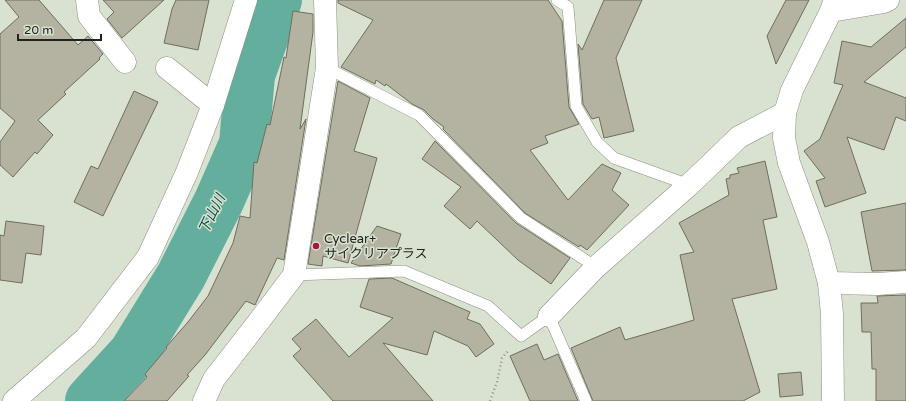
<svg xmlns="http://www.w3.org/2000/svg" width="906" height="401" font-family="'Varela Round','Noto Sans JP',sans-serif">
  <rect width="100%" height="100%" fill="#d9e2d1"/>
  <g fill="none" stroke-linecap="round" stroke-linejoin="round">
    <path stroke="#64ae9e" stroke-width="50" d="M90 401 133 354 181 276 219 201 244 144 250 75 277 0"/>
  </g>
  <g fill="#b4b3a1" stroke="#6e6e5d">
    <path d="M5 0H39L78 45 88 36 103 54 99 58 100 59 64 92 66 94 38 120 53 135 37 154 35 152 13 177 0 165V142L15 121 0 108V34L19 17Z"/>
    <path d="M103 0H164L122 38 107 19 114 12Z"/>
    <path d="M176 0H209L198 50 164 43 172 9Z"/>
    <path d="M338 0H548L562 21 569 107 579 124 545 136 548 143 530 150 568 200 602 164 621 173 612 190 629 205 587 250 580 245 579 247 525 213 443 129 444 127 433 119 424 110 412 104 386 84 385 86 376 80 375 84 341 67 373 20 338 3Z"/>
    <path d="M604 0H642L616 58 634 131 604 138 599 117 592 119 583 104 578 44 582 50Z"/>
    <path d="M786 0H809L776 64 767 36Z"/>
    <path d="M293 11 313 14V32L300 129 306 119 284 260 277 258 255 305 246 301 205 355 187 375 189 376 167 401H124L147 377 145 374 167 348 166 347 188 322 208 296 233 243 240 216 250 218 254 162 257 163 267 124 270 125 284 57 286 58Z"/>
    <path d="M906 18V47L864 82 906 98V121L896 117 884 150 847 137 866 193 825 207 816 181 825 178 804 151 820 139 843 85 834 83 842 41 871 47Z"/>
    <path d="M338 81 370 98 354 151 377 158 348 263 323 256 322 266 308 264Z"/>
    <path d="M134 91 158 102 103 216 74 202 91 166 98 169Z"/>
    <path d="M435 141 516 223 570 258 551 284 518 260 477 221 470 229 444 206 461 187 422 159Z"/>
    <path d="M765 161 777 217 763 220 777 289 732 299 760 392 743 401H593L571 348 620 327 625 340 694 320 680 255 694 252 679 223 729 195 726 179 730 178V175L739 173 737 168Z"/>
    <path d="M906 203V270L872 271 861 212Z"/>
    <path d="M6 221 44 226 41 255 26 253 22 283 0 280V235L4 236Z"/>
    <path d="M377 226 401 234 391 264 360 266 351 263Z"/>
    <path d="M392 278 470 312 467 319 480 324 494 344 476 357 468 346 434 331 427 355 383 343 433 401H333L293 356 301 349 292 339 316 319 349 357 393 318 360 307 369 279Z"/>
    <path d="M906 295V401H876V369H872L871 332H862L861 303H878L877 296Z"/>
    <path d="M537 344 544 360 558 354 578 401H530L510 356Z"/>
    <path d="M801 372 803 395 780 397 778 374Z"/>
  </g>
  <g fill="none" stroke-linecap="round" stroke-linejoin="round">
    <defs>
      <g id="lane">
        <path d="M557 0 568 7 576 106 597 142 614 158 689 185"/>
        <path d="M327 68 419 115 521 218 596 267"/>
        <path d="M294 275 404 271 488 306 521 336 549 316 586 401"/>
      </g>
      <g id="street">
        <path d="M87 0 89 16 125 62"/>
        <path d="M831 11 884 2 888 0"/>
        <path d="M167 68 213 105"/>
        <path d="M829 283 878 284 906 282"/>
        <path d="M549 316 596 267 689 185 739 137 785 113"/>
        <path d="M14 401 86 338 148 257 187 172 213 105 246 0"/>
        <path d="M204 401 214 379 256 325 294 275 327 68 325 0"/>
      </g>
      <path id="secondary" d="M833 401 832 314 829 283 818 242 789 163 784 138 785 113 792 90 831 11 835 0"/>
    </defs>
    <use href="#lane" stroke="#899181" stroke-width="12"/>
    <use href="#street" stroke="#899181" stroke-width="23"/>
    <use href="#secondary" stroke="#899181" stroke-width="23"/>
    <path stroke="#8f9689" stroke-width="2.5" stroke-dasharray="1 3" stroke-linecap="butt" d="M490 401 497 382 502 358 508 351"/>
    <use href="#lane" stroke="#fff" stroke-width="11"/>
    <use href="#street" stroke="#fff" stroke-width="22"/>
    <use href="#secondary" stroke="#fff" stroke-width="22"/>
  </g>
  <circle fill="#aa1543" stroke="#d9e2d1" stroke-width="1.5" cx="316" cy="246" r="4"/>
  <g text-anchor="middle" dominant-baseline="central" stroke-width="3" stroke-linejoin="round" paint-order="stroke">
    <g font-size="13" fill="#20231d" stroke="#d9e2d1" text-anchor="start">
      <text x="324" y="239">Cyclear+<tspan x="324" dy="15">サイクリアプラス</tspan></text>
    </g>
    <g font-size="14" font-style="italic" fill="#074b40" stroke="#d9e2d1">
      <text transform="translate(212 214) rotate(-64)">下山川</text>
    </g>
  </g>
  <path d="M18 34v6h83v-6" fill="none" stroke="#20231d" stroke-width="2"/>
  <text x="24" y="34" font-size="12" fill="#20231d" stroke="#d9e2d1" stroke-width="3" paint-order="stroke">20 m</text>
</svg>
